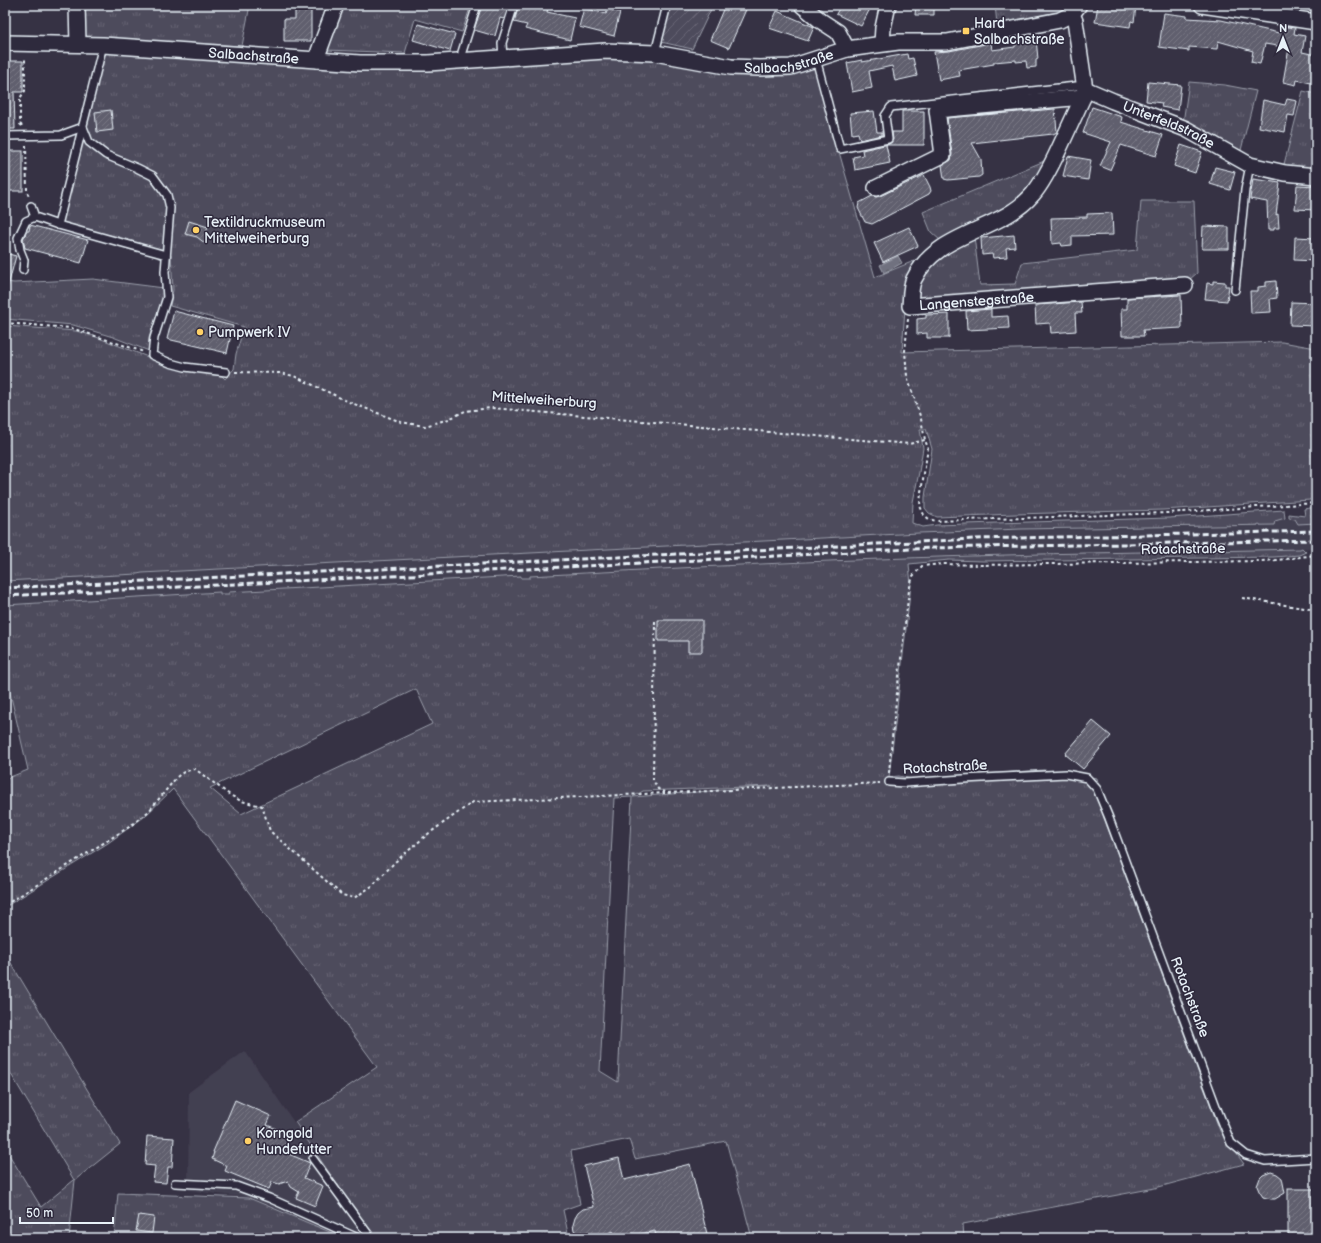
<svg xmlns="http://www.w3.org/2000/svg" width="1321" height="1243" font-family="'Balsamiq Sans',sans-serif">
  <defs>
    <pattern id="grass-tufts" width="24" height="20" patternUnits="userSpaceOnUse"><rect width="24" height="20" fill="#4d4b5c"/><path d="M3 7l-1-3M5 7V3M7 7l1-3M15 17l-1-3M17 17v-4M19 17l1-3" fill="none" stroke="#676574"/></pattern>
    <pattern id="garden-furrows" width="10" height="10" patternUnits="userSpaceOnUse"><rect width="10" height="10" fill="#4d4b5c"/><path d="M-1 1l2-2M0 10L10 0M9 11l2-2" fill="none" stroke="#676574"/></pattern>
    <pattern id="water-ripples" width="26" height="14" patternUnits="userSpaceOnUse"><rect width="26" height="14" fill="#70717f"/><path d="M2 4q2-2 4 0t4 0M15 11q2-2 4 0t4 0" fill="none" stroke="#5b5c64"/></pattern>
    <pattern id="building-hatch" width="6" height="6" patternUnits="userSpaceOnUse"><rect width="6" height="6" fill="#605e6e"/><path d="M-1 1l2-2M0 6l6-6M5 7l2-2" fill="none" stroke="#777683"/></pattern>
  </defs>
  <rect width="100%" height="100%" fill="#363244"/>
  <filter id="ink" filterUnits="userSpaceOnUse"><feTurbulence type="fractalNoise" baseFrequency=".025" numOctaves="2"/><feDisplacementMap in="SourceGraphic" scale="8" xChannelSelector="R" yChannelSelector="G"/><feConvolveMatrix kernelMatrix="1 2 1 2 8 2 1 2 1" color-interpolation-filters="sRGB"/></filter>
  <g filter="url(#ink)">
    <g fill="#433f51">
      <path d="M1283 518 1294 519 1299 524 1316 523V548L1236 551 972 555 806 561 531 576 530 578H521V576L229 592V594H220L219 592 5 605V581L137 574 142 573 161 572 919 533 1021 529 1274 525 1275 520Z"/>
      <path d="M245 1051 373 1237V1238H344L249 1198 188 1190 189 1092Z"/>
    </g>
    <g fill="url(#grass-tufts)" stroke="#9a9eaa" fill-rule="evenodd">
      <path d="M81 5H250L242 46 86 37 81 34Z"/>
      <path d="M340 5H471L462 32 415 19 405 53 326 50Z"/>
      <path d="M995 5H1067L1063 11 997 24Z"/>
      <path d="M107 53 186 58 502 63 646 57 814 65 875 277 914 261 906 293 902 352 1282 342 1316 348V485L1314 493 1310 500 1163 510 1015 514 937 517 929 513 925 508V497L932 449 926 429H920L923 448 919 472 913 502 912 523 923 527 937 525 996 523 1169 518 1284 510 1285 518 1275 521 1274 525 1021 529 919 533 161 572 142 573 137 574 5 581V326L76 331 91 335 153 359 166 366 182 370 222 376 225 379 234 369 236 354 244 327 170 306 173 290 171 255 164 250 62 224 103 57Z"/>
      <path d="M1189 82 1225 85 1256 91 1240 154 1183 123Z"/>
      <path d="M1303 91 1316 94V171L1283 168Z"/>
      <path d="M1049 159 1025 198 941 241 931 232 923 212Z"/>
      <path d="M1141 201H1194L1197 273 1189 280 918 300V280L929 265 974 236 980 285 1015 284 1022 263 1137 250Z"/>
      <path d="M93 279 164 288C164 309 154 319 149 338 148 342 149 346 149 351L113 337 73 325 5 319V282L14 283Z"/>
      <path d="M1316 507V523L1298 524 1295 519 1289 518V514L1305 516 1304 509Z"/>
      <path d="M1302 548 1306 552 1299 555 1274 557 983 561 949 560 909 564 911 585 889 777 899 776 912 779 1044 770 1097 778 1104 818 1220 1131 1244 1164 1155 1188 963 1224 964 1238H752L726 1141 635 1159 629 1139 571 1151 580 1204 563 1210 569 1238H373L295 1122 377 1067 173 789 144 817 108 843 5 907V779L28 770 5 671V605L220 592V594H229V592L521 576V578H530V576C677 568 824 560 971 556 1081 552 1191 552 1300 549ZM416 689 432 724 241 814 210 788ZM772 786 633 797 643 791ZM632 797 618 1081V1082L600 1071 614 798Z"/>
      <path d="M5 953 120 1144 75 1180 69 1238H5V1148L41 1207 74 1180 5 1064Z"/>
      <path d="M118 1193 249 1198 344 1238H114Z"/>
    </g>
    <path fill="url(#garden-furrows)" stroke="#9a9eaa" d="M670 5H713L692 49 661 42Z"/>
    <path fill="url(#water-ripples)" stroke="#a0a4af" d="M898 256 902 263 884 273 880 265Z"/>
    <g fill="url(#building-hatch)" stroke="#e8f1f8">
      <path d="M482 5H498L508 8 504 19 500 18 495 36 474 30Z"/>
      <path d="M519 5H549L547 12 575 18 570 40 525 29 527 25 514 22Z"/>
      <path d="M725 5H748L729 48 710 40Z"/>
      <path d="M841 5H872L861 26 836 14Z"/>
      <path d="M916 5H934V15H915Z"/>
      <path d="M1098 5H1126L1136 6 1134 22 1131 21 1130 27 1095 22Z"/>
      <path d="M584 8 606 14 608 9 620 12 614 36 579 27Z"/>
      <path d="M295 9H311V41H284V19H295Z"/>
      <path d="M777 11 814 27 808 41 769 28Z"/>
      <path d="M1164 13 1187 16V18L1221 20 1279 33 1280 26 1295 28 1294 34 1305 36 1302 52 1316 55V84L1297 80 1296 85 1283 82 1289 48 1265 44 1260 64 1251 62 1253 51 1218 41 1217 49 1189 47V51L1159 47Z"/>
      <path d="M418 24 455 34 450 51 413 40Z"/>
      <path d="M1036 39 1038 59 1036 60V67L1027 68 1026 61 1016 62V60L994 62V64L959 70 960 76 939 80 934 52 949 51 991 43 992 50 1015 47V42Z"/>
      <path d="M907 54 908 59 913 58 917 76 895 81 892 66 869 71 872 88 852 92 847 63 862 60V62Z"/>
      <path d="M5 61H23V92H14L15 129H5Z"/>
      <path d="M1148 82 1181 85 1178 110 1161 107 1162 103 1146 101Z"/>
      <path d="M1287 99 1297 101 1294 116 1288 115 1285 132 1259 127 1263 100 1285 105Z"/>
      <path d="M1092 107 1122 117 1121 122 1163 135 1156 156 1121 145 1110 170 1100 166 1111 142 1083 133Z"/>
      <path d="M1055 109 1057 132 1053 134 972 143 981 159 982 175 979 177 948 180 944 179 942 165 951 160 952 154 947 118Z"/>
      <path d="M111 110 113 130 97 132 95 112Z"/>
      <path d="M874 111 877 132H882V135L860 140 858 133 852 134 850 113Z"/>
      <path d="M902 111H924V145H886L890 163 855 170 853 157 863 155 862 150 889 144 893 140 892 132H902Z"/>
      <path d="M1181 145 1202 152 1195 173 1174 166Z"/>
      <rect x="5" y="151" width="18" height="40"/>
      <path d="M1068 156 1091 160 1088 180 1063 176Z"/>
      <path d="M1215 167 1235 172 1230 190 1210 184Z"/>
      <path d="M924 175 930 187 931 191 929 194 872 224 865 222 858 208 859 203 872 196 876 197 880 196Z"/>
      <path d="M1253 179 1280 183 1276 215 1278 214 1279 228H1274V230H1268L1267 202 1250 199Z"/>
      <path d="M1297 185 1316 186V210L1295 209Z"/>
      <path d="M1112 213 1113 235 1072 236V245L1062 246 1061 243 1052 244 1051 218 1087 217V214Z"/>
      <path d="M189 221 208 227 206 233V244L197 237 185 234Z"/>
      <path d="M30 225 88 240 81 263 25 248 23 239 27 231H29Z"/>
      <path d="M1203 226 1229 227V249H1202Z"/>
      <path d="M909 227 918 246 883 262 874 243Z"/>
      <path d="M1014 235 1015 247 1006 248 1007 257 993 258 992 254 982 255 981 238Z"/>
      <path d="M1295 237 1316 238V261L1294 260Z"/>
      <path d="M5 253 16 256 8 286H5Z"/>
      <path d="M1213 281 1225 282V286H1229L1227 301 1205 299 1207 283 1213 284Z"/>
      <path d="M1276 281 1277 298 1270 299 1271 312 1251 313 1250 291H1258V287L1266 286V282Z"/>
      <path d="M1181 295 1182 328 1143 330 1144 336H1122L1121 309H1127V298Z"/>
      <path d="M1081 302 1082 313H1075L1076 331 1051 333 1050 323 1036 324 1035 305Z"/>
      <path d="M1291 302 1316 303V326L1290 325Z"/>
      <path d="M991 309V317L1008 316 1009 328 967 330 966 311Z"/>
      <path d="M174 311 233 326 227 353 167 339Z"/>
      <path d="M949 314V338H927V333L917 334V319L926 318V315Z"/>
      <path d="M658 620H702V652H688V641H658Z"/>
      <path d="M1093 721 1111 736 1083 769 1065 754Z"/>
      <path d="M235 1100 271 1116 267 1125 291 1135 284 1152 310 1163 304 1178 323 1186 315 1206 296 1198 299 1192 291 1187 288 1181 279 1184 272 1182 269 1189 225 1171 227 1166 212 1159 214 1152H213Z"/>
      <path d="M147 1136 174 1138 172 1167H168L166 1183 153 1182 155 1166 145 1165Z"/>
      <path d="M619 1158 624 1180 690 1164 708 1238H656L655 1231 624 1238H615L613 1231 601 1238H579L574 1230 573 1225 575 1218 578 1213 583 1209 594 1207 584 1166Z"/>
      <path d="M1271 1172 1277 1174 1282 1178 1285 1193 1275 1199H1271L1263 1197 1259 1191 1257 1186 1260 1178 1263 1175Z"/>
      <rect x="1288" y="1189" width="28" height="49"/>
      <path d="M139 1215 154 1217 152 1233 136 1231Z"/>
    </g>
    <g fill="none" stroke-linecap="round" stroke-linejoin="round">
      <defs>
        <g id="lane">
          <path d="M655 53 667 5"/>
          <path d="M503 58 502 43 514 5"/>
          <path d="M816 59 840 149 888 139 885 116 891 107 1085 85"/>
          <path d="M462 61V52L477 5"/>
          <path d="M83 127 89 142 106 155 137 168 153 176 167 195 170 208 165 272 167 297 154 338 152 355 170 363 185 367 226 372"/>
          <path d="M5 136 61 135 83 127"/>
          <path d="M31 206 35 217 58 225 166 255"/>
          <path d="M58 225 103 45"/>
          <path d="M23 270 24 260 20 250 18 238 26 221 35 217"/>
          <path d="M1235 290 1245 190 1250 165"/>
          <path d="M889 782 905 783 963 779 1066 774 1087 778 1097 789 1109 818 1217 1109 1231 1143 1246 1155 1265 1161 1316 1158"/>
          <path d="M313 1159 371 1238"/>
          <path d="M175 1183 236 1186 269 1198 358 1238"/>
        </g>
        <g id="street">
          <path d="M77 5 78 44"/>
          <path d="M802 5 821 21 838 32 847 49"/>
          <path d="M1202 5 1316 22"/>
          <path id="s1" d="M1072 14 1075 21 1085 89 1083 97C1075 114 1067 132 1059 149 1052 164 1044 181 1033 194 1001 232 937 231 914 279 910 287 911 298 910 306L1185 285"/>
          <path id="s2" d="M5 43 103 45 360 63H428L605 51 655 53 731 67 759 68 791 67 847 49 898 42H947L1060 20 1072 14 1079 5"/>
          <path d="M882 43 883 28 888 5"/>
          <path d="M318 60 319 51 336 5"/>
          <path id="s3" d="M1085 89 1113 101 1186 129 1250 165 1285 173 1316 176"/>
          <path d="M876 188 943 155 937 110 1083 97"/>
        </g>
      </defs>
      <use href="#lane" stroke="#e8f1f8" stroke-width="10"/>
      <use href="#street" stroke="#e8f1f8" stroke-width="18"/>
      <g stroke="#e8f1f8" stroke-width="2" stroke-dasharray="3 3" stroke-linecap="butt">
        <path d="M22 126 20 124V98L25 91V57"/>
        <path d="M26 145 27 191 29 197"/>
        <path d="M908 319 905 351 907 376 921 419 925 440 928 448 921 492 920 506 924 515 929 519 936 521 1167 513 1316 503"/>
        <path d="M5 323 71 328 144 352"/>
        <path d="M235 372 280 373 294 376 349 402 401 422 425 426 449 419 465 411 491 408 909 444 925 440"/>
        <path d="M1242 598 1316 610"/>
        <path d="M655 621 653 780 658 789 668 793 880 783"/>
        <path d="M889 773 893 727 909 590 913 576 922 566 943 564 979 565 1261 561 1277 560 1316 555"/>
        <path d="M5 905 129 827 149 811 176 778C182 772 187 770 195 769L230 795 241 801 262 806 270 831 342 895 354 898 372 886 395 862 428 834 473 802 665 793"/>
      </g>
      <use href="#lane" stroke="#2f2a3d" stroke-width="7"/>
      <use href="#street" stroke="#2f2a3d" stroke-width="15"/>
      <g stroke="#e8f1f8" stroke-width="3" stroke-dasharray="6 3" stroke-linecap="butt">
        <path d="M5 588 975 539 1316 531"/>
        <path d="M5 596 931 548 1316 540"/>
      </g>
    </g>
  </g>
  <g fill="#ffd166" stroke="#2f2a3d" stroke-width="1.5">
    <rect x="962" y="27" width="8" height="8" rx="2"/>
    <circle cx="196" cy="230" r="4"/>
    <circle cx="200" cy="332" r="4"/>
    <circle cx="248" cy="1141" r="4"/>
  </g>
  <g text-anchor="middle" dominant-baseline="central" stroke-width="3" stroke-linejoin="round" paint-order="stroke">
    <g font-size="14" fill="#e8f1f8" stroke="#2f2a3d" text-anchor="start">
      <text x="974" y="23">Hard<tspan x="974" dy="16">Salbachstraße</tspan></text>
      <text x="204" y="222">Textildruckmuseum<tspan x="204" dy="16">Mittelweiherburg</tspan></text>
      <text x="208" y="332">Pumpwerk IV</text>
      <text x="256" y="1133">Korngold<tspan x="256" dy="16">Hundefutter</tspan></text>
    </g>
    <g font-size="14" fill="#e8f1f8" stroke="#2f2a3d">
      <text stroke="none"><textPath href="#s2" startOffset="249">Salbachstraße</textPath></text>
      <text stroke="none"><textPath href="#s2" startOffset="787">Salbachstraße</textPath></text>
      <text stroke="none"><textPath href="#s3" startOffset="91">Unterfeldstraße</textPath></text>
      <text stroke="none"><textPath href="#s1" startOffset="437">Langenstegstraße</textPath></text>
      <text transform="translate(544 400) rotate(4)">Mittelweiherburg</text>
      <text transform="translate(1183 549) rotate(-1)">Rotachstraße</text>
      <text transform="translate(945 767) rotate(-3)">Rotachstraße</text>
      <text transform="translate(1190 997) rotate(69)">Rotachstraße</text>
    </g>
  </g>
  <rect width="1321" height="1243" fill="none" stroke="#2f2a3d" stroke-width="20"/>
  <rect x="10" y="10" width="1301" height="1223" fill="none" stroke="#e8f1f8" stroke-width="1.5" filter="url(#ink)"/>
  <g transform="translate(1283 38)" stroke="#2f2a3d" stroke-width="3" paint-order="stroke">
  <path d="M0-3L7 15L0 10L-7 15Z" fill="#e8f1f8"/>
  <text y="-6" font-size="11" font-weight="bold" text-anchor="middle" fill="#e8f1f8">N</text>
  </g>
  <path d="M20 1217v6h93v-6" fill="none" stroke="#e8f1f8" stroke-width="2"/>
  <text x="26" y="1217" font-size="12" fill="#e8f1f8" stroke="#2f2a3d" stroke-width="3" paint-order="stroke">50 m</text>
</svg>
